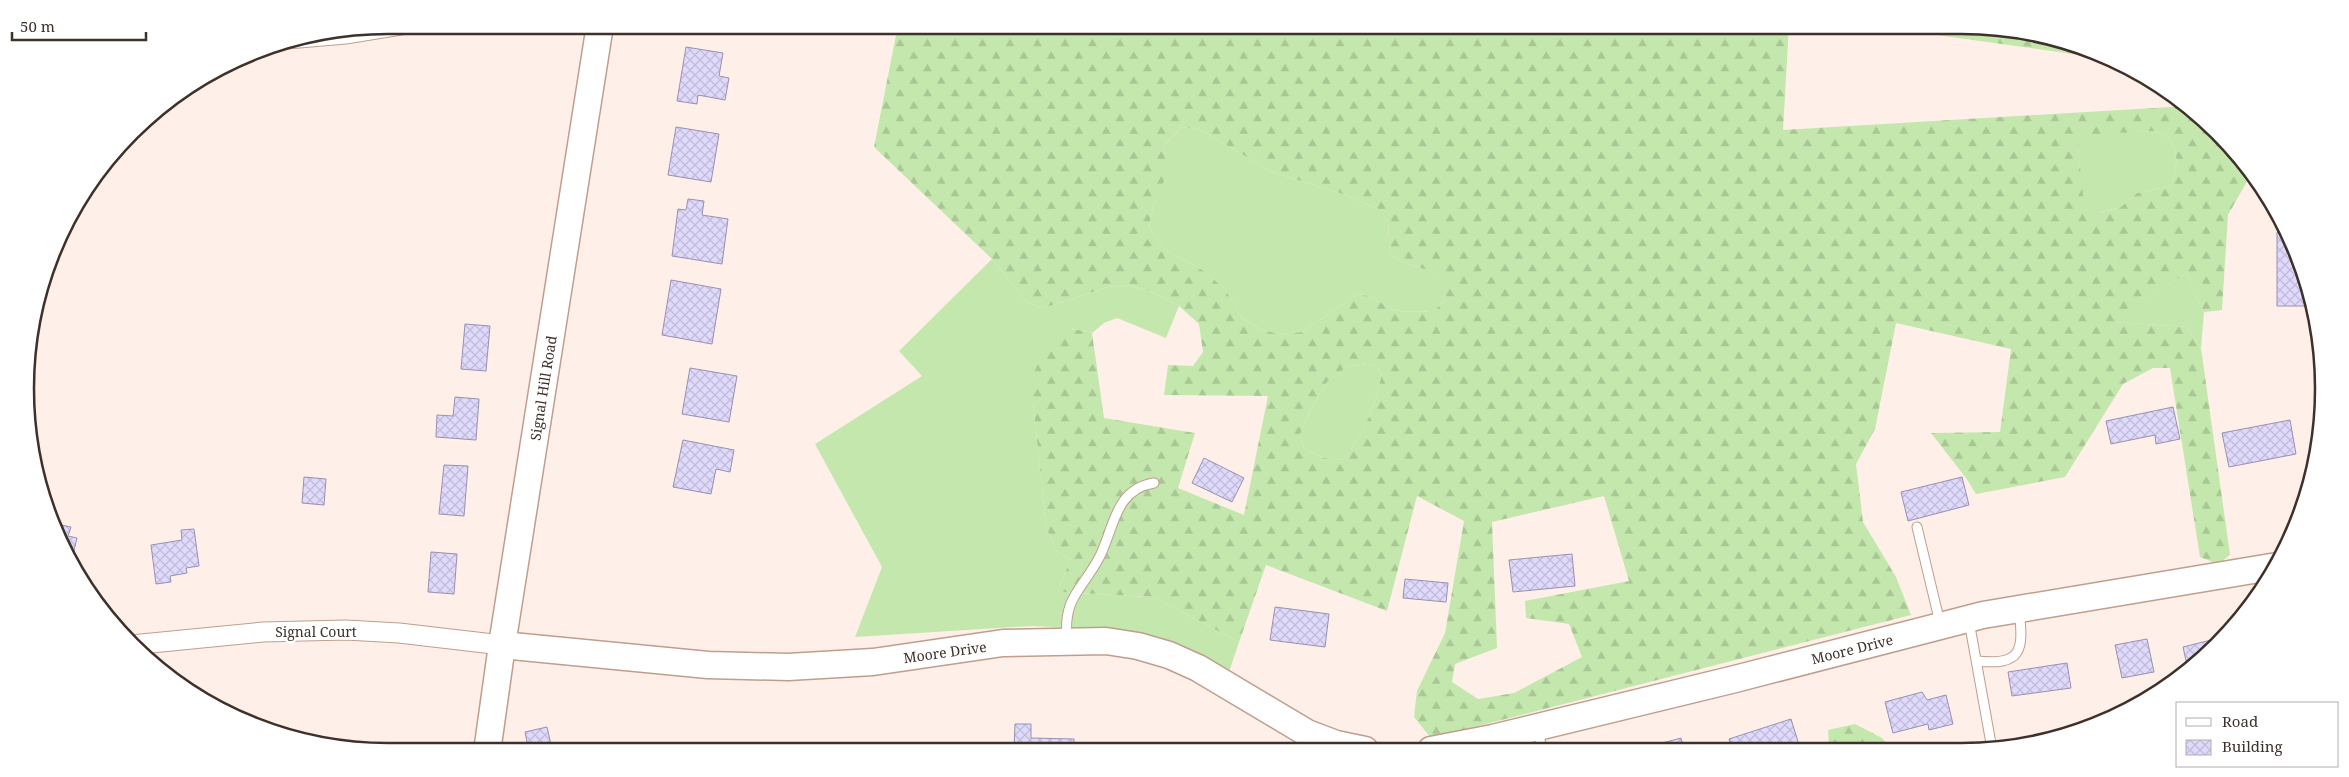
<svg xmlns="http://www.w3.org/2000/svg" width="2349" height="777" font-family="'Noto Serif',serif">
  <defs>
    <pattern id="forest-firs" width="22" height="20" patternUnits="userSpaceOnUse" patternTransform="scale(1.25)"><rect width="22" height="20" fill="#c4e7ad"/><path d="M5 1l3.5 6h-7zM16 11l3.5 6h-7z" fill="#a9c695"/></pattern>
    <pattern id="building-cross-hatch" width="8" height="8" patternUnits="userSpaceOnUse" patternTransform="scale(1.25)"><rect width="8" height="8" fill="#dfdafc"/><path d="M0 0l8 8M0 8l8-8" fill="none" stroke="#c0bbd8"/></pattern>
  </defs>
  <rect width="100%" height="100%" fill="#fef0e8"/>
  <g fill="#c4e7ad">
    <path d="M1182 127 1201 130 1272 172 1346 195 1382 211 1388 223 1390 254 1402 262 1430 271 1446 283 1444 301 1434 311C1421 311 1402 314 1390 308 1375 300 1377 297 1358 294L1302 332 1280 334 1262 330 1241 317 1225 289 1204 271 1165 249 1149 228 1153 206 1165 176 1164 145Z"/>
    <path d="M2153 131C2157 133 2164 135 2168 138 2181 150 2176 172 2171 186L2137 193 2121 207 2099 213 2083 204 2078 147 2084 134Z"/>
    <path d="M992 259 1028 303 1043 308 1108 287 1127 285 1147 290 1179 306 1166 338 1117 318 1104 323 1092 333 1070 328 1033 402 1046 527 1056 550 1070 560 1058 592 1153 597 1239 642 1229 672 1158 637 1124 630 1032 626 855 637 882 567 815 444 922 376 899 351Z"/>
    <path d="M2186 273 2204 312 2201 348 2187 327 2115 322Z"/>
    <path d="M1373 364 1382 373C1375 405 1365 435 1342 460L1324 458 1304 449 1300 435 1310 410 1327 382 1348 366Z"/>
  </g>
  <g fill="url(#forest-firs)" fill-rule="evenodd">
    <path d="M898 25H1789L1783 130 2187 106 2218 132 2250 172V176L2228 215 2222 310 2204 312 2186 273 2116 322 2187 327 2201 348 2230 555 2218 564 2200 557 2170 368H2153L2123 384 2065 477 1976 494 1966 478 1931 433 2000 432 2011 349 1896 323 1875 429 1856 464 1863 522 1896 577 1911 615 1431 738 1414 717 1417 691 1445 633 1464 521 1417 496 1387 611 1266 565 1239 642 1153 597 1058 592 1070 560 1056 550 1046 527 1033 402 1034 373 1042 354 1070 328 1092 333 1104 418 1195 433 1178 488 1244 515 1268 396 1164 395 1168 365 1193 366 1203 352 1199 324 1179 306 1147 290 1127 285 1108 287 1043 308 1028 303 992 259 874 147ZM1182 127 1201 130 1272 172 1346 195 1382 211 1388 223 1390 254 1402 262 1430 271 1445 283 1444 301 1434 311C1421 311 1402 314 1390 308 1375 300 1377 297 1358 294L1302 332 1280 334 1262 330 1241 317 1225 289 1204 271 1165 249 1149 228 1153 206 1166 176 1164 145ZM2153 131C2157 133 2164 135 2168 138 2181 150 2176 172 2171 186L2137 193 2121 207 2100 213 2084 204 2078 147 2084 135ZM1373 364 1382 373C1375 405 1365 435 1342 460L1324 458 1304 449 1300 435 1310 410 1327 382 1348 366ZM1604 496 1629 581 1525 601 1526 618 1569 624 1582 657 1514 693 1478 699 1452 682 1455 664 1497 648 1492 522Z"/>
    <path d="M1865 25H1960L2032 32 2100 53 2166 89 2153 91 2110 59Z"/>
    <path d="M1855 724 1882 738 1892 749H1829L1828 730Z"/>
  </g>
  <g fill="url(#building-cross-hatch)" stroke="#9791b1">
    <path d="M686 47 723 53 719 76 729 78 725 100 698 95 697 104 677 101Z"/>
    <path d="M676 127 719 134 711 182 668 175Z"/>
    <path d="M688 199 704 201 702 215 728 219 722 264 672 256 678 209 686 210Z"/>
    <path d="M2277 232H2287L2296 250 2310 293V306H2277Z"/>
    <path d="M671 280 721 289 712 344 662 335Z"/>
    <path d="M465 324 490 326 486 371 461 369Z"/>
    <path d="M690 368 737 376 729 422 682 414Z"/>
    <path d="M455 397 479 399 476 440 436 437 437 415 453 416Z"/>
    <path d="M2173 407 2180 439 2156 444 2155 435 2111 444 2106 421Z"/>
    <path d="M2290 420 2296 454 2229 467 2222 433Z"/>
    <path d="M683 440 734 450 730 472 716 469 711 494 673 487Z"/>
    <path d="M1204 458 1244 478 1232 502 1192 483Z"/>
    <path d="M444 465 468 466 464 516 439 514Z"/>
    <path d="M304 477 326 479 324 505 302 503Z"/>
    <path d="M1962 477 1969 505 1908 521 1901 492Z"/>
    <path d="M56 524 71 527 68 536 77 538 72 559Z"/>
    <path d="M194 529 199 566 186 568 187 573 170 576 171 582 156 584 151 545 182 540 181 530Z"/>
    <path d="M431 552 457 554 454 594 428 592Z"/>
    <path d="M1572 554 1575 586 1513 592 1509 560Z"/>
    <path d="M1405 579 1448 583 1446 602 1403 598Z"/>
    <path d="M1275 607 1329 614 1325 647 1270 640Z"/>
    <path d="M2219 638 2200 662 2188 670 2183 647Z"/>
    <path d="M2147 639 2154 672 2122 678 2115 645Z"/>
    <path d="M2067 663 2071 688 2012 696 2008 672Z"/>
    <path d="M1922 692 1927 700 1946 695 1953 724 1929 730 1928 724 1893 733 1885 702Z"/>
    <path d="M1791 719 1800 748 1732 749 1729 739Z"/>
    <path d="M1015 724H1031V738L1074 739V751H1014Z"/>
    <path d="M547 727 552 749 529 752 525 732Z"/>
    <path d="M1681 738 1684 749 1636 750Z"/>
    <path d="M596 745 597 752H570Z"/>
  </g>
  <g fill="none" stroke-linecap="round" stroke-linejoin="round">
    <defs>
      <g id="lane">
        <path d="M276 45 346 39 432 25"/>
        <path d="M1917 527 1940 623"/>
        <path d="M1969 621 1992 749"/>
        <path d="M1067 640C1063 596 1082 591 1100 556 1114 528 1115 489 1154 483"/>
        <path d="M1977 661C2022 666 2024 650 2019 611"/>
        <path d="M1538 729 1542 750"/>
      </g>
      <path id="street" d="M131 645 263 632 346 630 399 633 502 645"/>
      <g id="secondary">
        <path d="M502 645 708 665 788 667 873 662 1003 643 1106 641 1138 646 1169 655 1198 668 1307 733 1336 744 1365 750"/>
        <path d="M1431 750 1493 738 1735 679 1983 615 2277 566"/>
        <path d="M487 752 502 645 600 25"/>
      </g>
    </defs>
    <use href="#lane" stroke="#bf9e8d" stroke-width="11"/>
    <use href="#street" stroke="#bf9e8d" stroke-width="21"/>
    <use href="#secondary" stroke="#bf9e8d" stroke-width="29"/>
    <use href="#lane" stroke="#fff" stroke-width="9"/>
    <use href="#street" stroke="#fff" stroke-width="19"/>
    <use href="#secondary" stroke="#fff" stroke-width="26"/>
  </g>
  <g text-anchor="middle" dominant-baseline="central" stroke-width="5" stroke-linejoin="round" paint-order="stroke">
    <g font-size="14" fill="#3e302a" stroke="#fff">
      <text transform="translate(543 388) rotate(-81)">Signal Hill Road</text>
      <text x="316" y="631">Signal Court</text>
      <text transform="translate(1852 649) rotate(-14)">Moore Drive</text>
      <text transform="translate(945 652) rotate(-8)">Moore Drive</text>
    </g>
  </g>
  <path d="M0 0H2349V777H0ZM388 34H1961A354 354 0 0 1 2315 388V389A354 354 0 0 1 1961 743H388A354 354 0 0 1 34 389V388A354 354 0 0 1 388 34Z" fill="#fff" fill-rule="evenodd"/>
  <path fill="none" stroke="#3e302a" stroke-width="2.5" d="M388 34H1961A354 354 0 0 1 2315 388V389A354 354 0 0 1 1961 743H388A354 354 0 0 1 34 389V388A354 354 0 0 1 388 34Z"/>
  <rect x="2176" y="702" width="162" height="65" fill="#ffffff" stroke="#b2acaa"/>
  <rect x="2186" y="718" width="25" height="8" fill="#ffffff" stroke="#b2acaa"/>
  <text x="2222" y="727" font-size="15" fill="#3e302a">Road</text>
  <rect x="2186" y="740" width="25" height="15" fill="url(#building-cross-hatch)" stroke="#b2acaa"/>
  <text x="2222" y="752" font-size="15" fill="#3e302a">Building</text>
  <path d="M12 32v8h134v-8" fill="none" stroke="#3e302a" stroke-width="2.5"/>
  <text x="20" y="32" font-size="15" fill="#3e302a" stroke="#ffffff" stroke-width="4" paint-order="stroke">50 m</text>
</svg>
